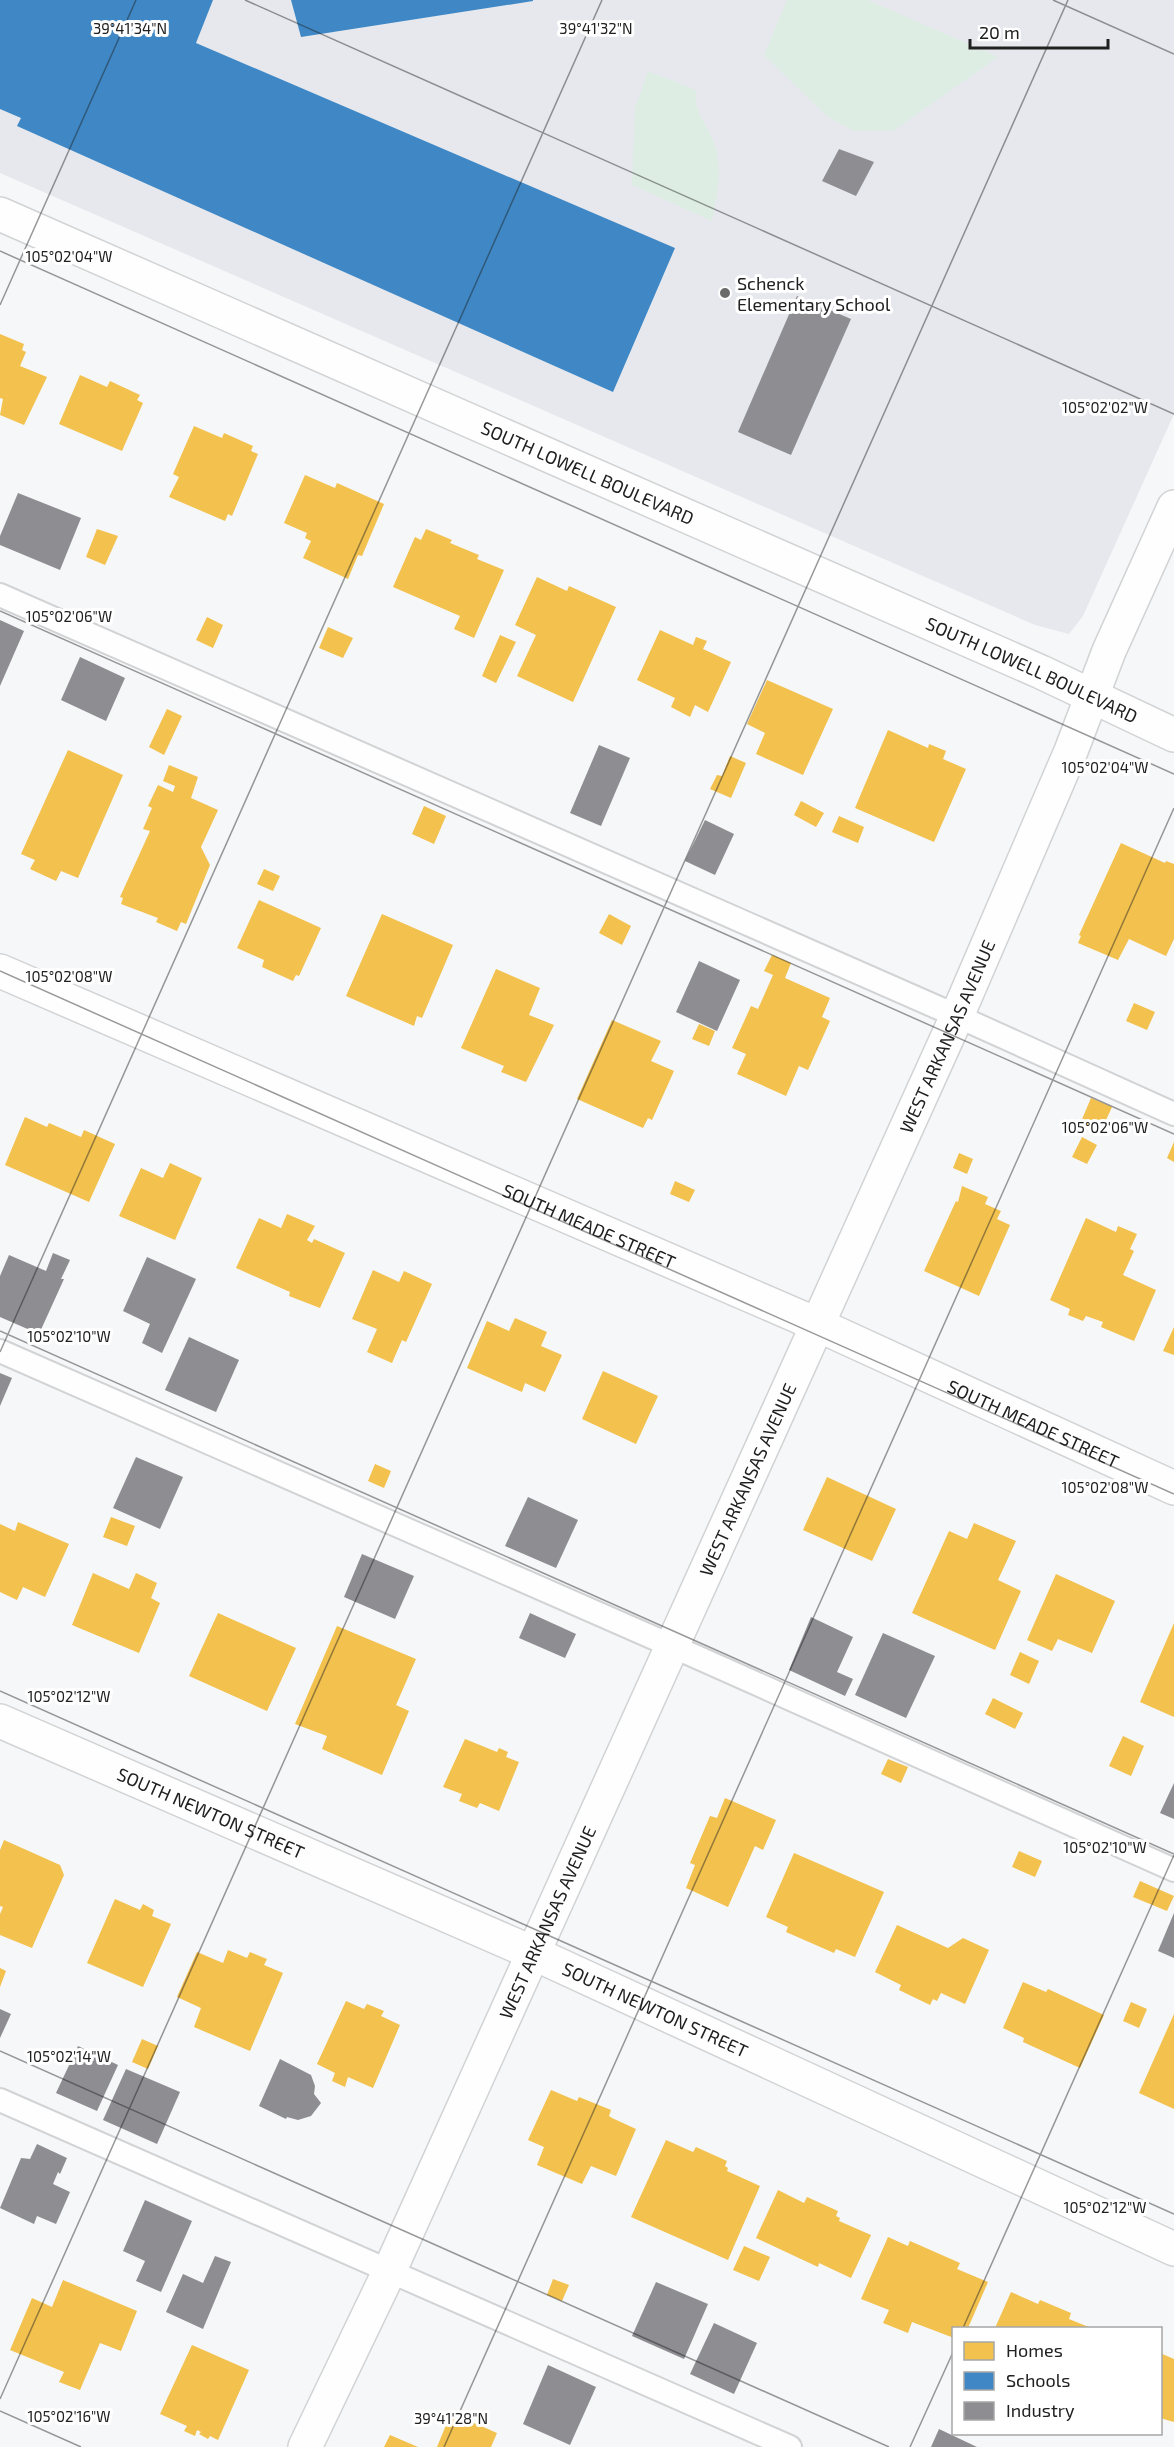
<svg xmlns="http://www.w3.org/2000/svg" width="1174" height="2447" font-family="'Exo 2',sans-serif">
  <rect width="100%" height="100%" fill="#f6f7f8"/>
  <path fill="#e6e8ed" d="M0 0H1174V414L1083 616 1069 634 1035 625 0 173Z"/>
  <g fill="#ddede4">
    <path d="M787 0H868L998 57 893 131H854L828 117 764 55Z"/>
    <path d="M648 71 696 90C695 115 703 117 712 138 724 166 718 192 712 221L632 185 635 108Z"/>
  </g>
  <g fill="#f2c14e">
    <path d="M0 334 24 344 22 350 26 352 20 366 47 377 24 425 0 415 3 399 0 398Z"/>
    <path d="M80 375 107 387 110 381 140 395 137 400 143 403 122 451 59 424Z"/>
    <path d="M194 426 222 438 224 433 253 446 251 451 258 454 232 516 228 514 225 521 169 497 179 477 173 474Z"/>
    <path d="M305 475 335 488 337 483 384 504 362 556 358 555 348 579 303 558 311 541 305 538 307 533 284 523Z"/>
    <path d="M97 529 118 536 105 565 86 557Z"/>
    <path d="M426 529 452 540 450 543 479 555 477 559 504 570 474 638 454 629 460 616 393 587 415 537 421 540Z"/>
    <path d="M537 577 567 591 569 586 616 607 573 702 517 676 536 635 515 625Z"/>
    <path d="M207 617 223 625 213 648 196 640Z"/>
    <path d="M328 627 353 638 343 658 319 648Z"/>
    <path d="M660 630 693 645 696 637 707 641 703 649 731 662 708 712 695 705 690 717 671 707 675 698 637 680Z"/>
    <path d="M500 635 516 642 496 683 482 676Z"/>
    <path d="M767 680 833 709 803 775 756 754 765 733 747 724Z"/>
    <path d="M167 709 182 716 164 755 149 747Z"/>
    <path d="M888 730 928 748 929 744 946 751 943 759 966 769 934 842 855 808Z"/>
    <path d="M68 750 123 775 78 878 61 871 56 881 30 869 35 860 21 854Z"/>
    <path d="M730 756 746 763 731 798 710 789 717 775 722 776Z"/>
    <path d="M169 765 198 777 191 798 218 810 201 847 210 865 186 924 181 922 177 931 156 922 158 918 121 904 123 898 120 897 150 831 143 829 152 808 148 806 158 785 173 792 175 786 163 781Z"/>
    <path d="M801 801 824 813 816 827 794 815Z"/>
    <path d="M424 806 446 816 434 844 412 834Z"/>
    <path d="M839 816 864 827 858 843 832 832Z"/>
    <path d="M1121 843 1165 863 1166 861 1174 864V939L1166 956 1129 939 1118 960 1078 943 1081 936 1079 935Z"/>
    <path d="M264 869 280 876 273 891 257 884Z"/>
    <path d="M259 900 321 928 299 976 296 975 293 981 262 967 264 960 237 948Z"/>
    <path d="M382 914 453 945 422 1018 417 1016 414 1026 346 996Z"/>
    <path d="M609 914 631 926 622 945 599 933Z"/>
    <path d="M772 955 791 963 785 978 830 998 822 1017 830 1021 808 1070 799 1066 786 1096 737 1074 746 1054 732 1048 751 1006 758 1009 773 975 764 971Z"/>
    <path d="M496 969 540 988 529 1015 554 1025 526 1082 501 1072 504 1066 461 1048Z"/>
    <path d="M1134 1003 1155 1012 1147 1030 1126 1021Z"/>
    <path d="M612 1020 661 1041 651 1061 674 1071 652 1120 648 1118 643 1128 577 1099Z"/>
    <path d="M699 1024 715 1031 709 1046 692 1039Z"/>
    <path d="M1091 1098 1112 1107 1100 1133 1080 1124Z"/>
    <path d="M25 1117 47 1127 49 1123 81 1137 84 1130 115 1144 89 1202 5 1165Z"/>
    <path d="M1082 1137 1097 1145 1087 1164 1072 1157Z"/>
    <path d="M1174 1142V1162L1167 1158Z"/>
    <path d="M959 1153 973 1159 967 1174 953 1168Z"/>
    <path d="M170 1163 202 1178 175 1240 119 1216 141 1168 163 1178Z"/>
    <path d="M675 1181 695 1190 689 1202 670 1194Z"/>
    <path d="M962 1186 988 1197 985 1204 1001 1211 997 1219 1010 1225 979 1296 924 1271 956 1201 958 1202Z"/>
    <path d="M287 1214 315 1226 307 1240 312 1243 314 1239 345 1253 320 1308 289 1296 290 1292 236 1268 259 1218 281 1228Z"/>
    <path d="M1086 1218 1116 1232 1118 1226 1137 1234 1130 1249 1134 1251 1123 1275 1156 1290 1134 1341 1101 1327 1103 1322 1086 1316 1083 1321 1068 1315 1070 1309 1050 1300Z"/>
    <path d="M373 1270 399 1282 404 1271 432 1284 406 1342 402 1340 392 1363 367 1352 377 1329 352 1319Z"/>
    <path d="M515 1318 547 1332 541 1346 562 1355 545 1392 525 1383 522 1392 467 1368 487 1321 509 1331Z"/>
    <path d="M1174 1327V1355L1163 1351Z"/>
    <path d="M603 1371 658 1396 636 1444 582 1419Z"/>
    <path d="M375 1464 391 1471 384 1488 368 1481Z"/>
    <path d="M827 1477 896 1509 872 1561 803 1530Z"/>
    <path d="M111 1517 135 1526 127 1546 103 1537Z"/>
    <path d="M18 1522 69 1544 45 1597 23 1587 17 1600 0 1592V1524L15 1531Z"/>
    <path d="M974 1523 1016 1541 998 1580 1021 1591 995 1650 912 1613 949 1531 967 1539Z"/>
    <path d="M93 1573 129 1589 136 1573 157 1583 151 1598 160 1603 139 1653 72 1625Z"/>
    <path d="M1056 1574 1115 1601 1092 1653 1058 1639 1052 1651 1027 1640Z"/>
    <path d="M218 1613 296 1648 267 1711 189 1676Z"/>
    <path d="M1174 1623V1717L1140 1702Z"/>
    <path d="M337 1626 416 1659 396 1705 409 1711 382 1775 322 1749 327 1736 295 1724Z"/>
    <path d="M1020 1652 1039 1661 1029 1684 1010 1675Z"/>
    <path d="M993 1698 1023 1713 1015 1729 985 1714Z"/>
    <path d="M1123 1736 1144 1746 1131 1776 1109 1766Z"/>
    <path d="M465 1739 497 1752 499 1748 508 1752 506 1757 519 1762 499 1811 480 1803 477 1808 459 1801 462 1794 443 1787Z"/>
    <path d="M888 1759 908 1767 901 1783 881 1774Z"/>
    <path d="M725 1798 776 1820 763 1850 755 1846 728 1907 686 1888 695 1865 690 1863 710 1816 717 1818Z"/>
    <path d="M4 1840 60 1865 64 1875 32 1948 0 1935V1914L3 1907 0 1906V1850Z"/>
    <path d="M1019 1851 1042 1861 1035 1877 1012 1867Z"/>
    <path d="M794 1853 884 1892 855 1957 836 1949 834 1953 786 1932 788 1927 766 1917Z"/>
    <path d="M1140 1881 1174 1896 1167 1911 1133 1897Z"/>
    <path d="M115 1899 140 1910 143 1904 154 1910 152 1916 171 1924 143 1987 87 1963Z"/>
    <path d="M897 1925 948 1948 963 1938 989 1950 965 2004 941 1993 937 2001 933 1999 930 2005 899 1990 901 1985 875 1972Z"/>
    <path d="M228 1950 247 1958 250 1952 267 1959 264 1965 283 1973 250 2051 194 2027 201 2008 177 1997 197 1952 223 1963Z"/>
    <path d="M0 1968 6 1971 0 1987Z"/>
    <path d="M1023 1982 1046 1992 1048 1989 1104 2015 1080 2068 1023 2042 1024 2038 1003 2028Z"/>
    <path d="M346 2001 364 2009 367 2004 384 2011 381 2016 400 2025 373 2088 348 2077 345 2087 332 2081 335 2073 317 2064Z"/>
    <path d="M1131 2002 1147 2009 1139 2028 1123 2021Z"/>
    <path d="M1174 2014V2109L1139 2093Z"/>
    <path d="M142 2039 158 2046 148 2069 132 2062Z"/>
    <path d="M551 2090 577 2101 579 2097 611 2110 609 2116 612 2118 636 2129 616 2176 591 2166 582 2184 537 2165 544 2147 528 2140Z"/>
    <path d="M666 2140 693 2152 696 2147 727 2161 725 2166 728 2168 727 2171 760 2186 728 2260 631 2217Z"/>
    <path d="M778 2190 804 2203 807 2197 838 2211 836 2216 840 2218 839 2221 871 2235 851 2278 819 2263 818 2267 756 2238Z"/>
    <path d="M888 2237 908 2246 910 2241 960 2263 957 2269 988 2282 968 2328H954V2338L912 2322 908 2333 883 2323 889 2310 861 2299Z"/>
    <path d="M744 2246 770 2257 759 2281 733 2270Z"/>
    <path d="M553 2279 569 2285 562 2301 547 2295Z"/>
    <path d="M63 2280 137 2311 121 2351 100 2343 80 2390 59 2382 64 2372 10 2350 32 2298 52 2307Z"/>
    <path d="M1011 2292 1038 2304 1040 2300 1071 2313 1069 2319 1091 2328H995Z"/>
    <path d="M192 2345 249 2370 218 2440 210 2436 208 2439 199 2434 201 2432 197 2430 195 2436 184 2431 187 2426 160 2414Z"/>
    <path d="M1160 2353 1174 2359V2422L1160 2418Z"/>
    <path d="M451 2413 497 2433 491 2447H437Z"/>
    <path d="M390 2435 418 2447H384Z"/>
  </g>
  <g fill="#3f88c5">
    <path d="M0 0H213L196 43 675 248 613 392 17 126 21 118 0 109Z"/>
    <path d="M291 0H533V1L301 37Z"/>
  </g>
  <g fill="#8d8d92">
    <path d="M839 149 874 162 856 196 822 181Z"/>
    <path d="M797 296 851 319 791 455 738 432Z"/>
    <path d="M18 493 81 518 60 570 0 545V536Z"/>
    <path d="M0 620 24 631 0 686Z"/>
    <path d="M80 657 125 678 106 721 61 700Z"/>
    <path d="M599 745 630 758 601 826 570 813Z"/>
    <path d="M705 820 734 834 715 875 685 861Z"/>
    <path d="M699 961 740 980 717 1031 676 1012Z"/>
    <path d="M53 1253 70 1260 61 1279H64L39 1334 0 1317V1276L9 1255 46 1271Z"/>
    <path d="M147 1257 196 1279 162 1353 142 1343 150 1324 123 1311Z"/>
    <path d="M189 1337 239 1360 216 1412 165 1390Z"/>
    <path d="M0 1373 12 1378 0 1406Z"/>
    <path d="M136 1457 183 1477 160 1529 113 1508Z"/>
    <path d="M528 1497 578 1520 556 1568 505 1546Z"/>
    <path d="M362 1554 414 1576 395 1619 344 1597Z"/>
    <path d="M530 1613 576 1634 565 1658 519 1638Z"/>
    <path d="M811 1617 853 1637 837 1672 853 1679 845 1696 789 1670Z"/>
    <path d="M883 1633 935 1656 906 1718 855 1695Z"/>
    <path d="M1174 1783V1819L1160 1813Z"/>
    <path d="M1174 1913V1958L1158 1951Z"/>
    <path d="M0 2009 11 2014 0 2038Z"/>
    <path d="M78 2046 118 2065 97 2111 56 2093Z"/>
    <path d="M280 2059 311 2075 315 2086 314 2094 321 2103 311 2116 298 2120 287 2117 286 2119 259 2106Z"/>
    <path d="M126 2069 180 2092 157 2144 103 2120Z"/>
    <path d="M37 2144 67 2158 60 2174 58 2172 53 2184 70 2192 56 2224 37 2216 34 2224 0 2208 21 2158 30 2159Z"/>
    <path d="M145 2200 192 2221 161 2292 136 2281 145 2261 123 2251Z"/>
    <path d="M215 2256 231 2262 203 2329 166 2312 183 2274 203 2283Z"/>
    <path d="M656 2282 708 2304 684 2359 632 2336Z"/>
    <path d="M714 2323 757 2343 734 2394 690 2374Z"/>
    <path d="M548 2365 596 2387 570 2445 523 2424Z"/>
    <path d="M939 2429 977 2447H931Z"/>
  </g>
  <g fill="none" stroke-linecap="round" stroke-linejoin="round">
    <defs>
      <g id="lane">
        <path d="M0 595 957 1016 1174 1114"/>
        <path d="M0 1351 672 1646 1174 1870"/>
        <path d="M0 2100 790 2447"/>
      </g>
      <g id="street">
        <path id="s1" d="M0 971 816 1324 1174 1488"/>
        <path id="s2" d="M0 1721 533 1953 1174 2249"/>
        <path id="s3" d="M305 2447 389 2272 957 1016 1071 751 1109 651 1174 507"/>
      </g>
      <g id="secondary">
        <path id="s4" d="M0 214 1041 672 1174 735"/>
      </g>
    </defs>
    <use href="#lane" stroke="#d2d3d4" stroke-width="26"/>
    <use href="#street" stroke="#d2d3d4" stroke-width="36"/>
    <use href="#secondary" stroke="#d2d3d4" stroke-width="36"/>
    <use href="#lane" stroke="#fefefe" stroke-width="22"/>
    <use href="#street" stroke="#fefefe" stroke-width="33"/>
    <use href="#secondary" stroke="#fefefe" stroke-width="33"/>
  </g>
  <path fill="none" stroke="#202021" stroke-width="1.5" stroke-opacity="0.45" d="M245 0 1174 414M1053 0 1174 54M0 251 1174 774M0 305 136 0M0 611 1174 1134M0 971 1174 1494M0 1331 1174 1854M0 1352 602 0M0 1691 1174 2214M0 2051 889 2447M963 2328 1174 1855M0 2399 1068 0M0 2411 81 2447M444 2447 1174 808M910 2447 954 2350"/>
  <circle fill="#6b6b6c" stroke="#fff" stroke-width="2" cx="725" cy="293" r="6"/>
  <g text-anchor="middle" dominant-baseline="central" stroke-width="6" stroke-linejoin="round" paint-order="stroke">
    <g font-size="18" fill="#202021" stroke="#fff" text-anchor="start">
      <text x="737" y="283">Schenck<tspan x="737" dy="21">Elementary School</tspan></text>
    </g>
    <g font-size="18" fill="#202021" stroke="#fff">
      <text stroke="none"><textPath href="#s4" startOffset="642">SOUTH LOWELL BOULEVARD</textPath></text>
      <text stroke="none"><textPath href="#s4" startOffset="1128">SOUTH LOWELL BOULEVARD</textPath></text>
      <text stroke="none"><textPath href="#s3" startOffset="1550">WEST ARKANSAS AVENUE</textPath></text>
      <text stroke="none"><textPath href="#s1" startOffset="642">SOUTH MEADE STREET</textPath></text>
      <text stroke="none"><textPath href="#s1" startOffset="1128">SOUTH MEADE STREET</textPath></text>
      <text stroke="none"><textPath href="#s3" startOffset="1064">WEST ARKANSAS AVENUE</textPath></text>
      <text stroke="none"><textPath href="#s2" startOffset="230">SOUTH NEWTON STREET</textPath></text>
      <text stroke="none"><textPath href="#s3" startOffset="578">WEST ARKANSAS AVENUE</textPath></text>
      <text stroke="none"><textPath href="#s2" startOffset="716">SOUTH NEWTON STREET</textPath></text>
    </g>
  </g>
  <g font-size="15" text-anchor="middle" fill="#202021" stroke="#fff" stroke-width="6" stroke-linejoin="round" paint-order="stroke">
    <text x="130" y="34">39°41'34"N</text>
    <text x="596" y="34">39°41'32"N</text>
    <text x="69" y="262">105°02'04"W</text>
    <text x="1105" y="413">105°02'02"W</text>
    <text x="69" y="622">105°02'06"W</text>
    <text x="1105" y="773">105°02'04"W</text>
    <text x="69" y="982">105°02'08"W</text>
    <text x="1105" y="1133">105°02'06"W</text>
    <text x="69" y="1342">105°02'10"W</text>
    <text x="1105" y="1493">105°02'08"W</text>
    <text x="69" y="1702">105°02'12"W</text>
    <text x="1105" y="1853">105°02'10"W</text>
    <text x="69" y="2062">105°02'14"W</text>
    <text x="1105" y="2213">105°02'12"W</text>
    <text x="69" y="2422">105°02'16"W</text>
    <text x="451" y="2424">39°41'28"N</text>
  </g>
  <rect x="952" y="2327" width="210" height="108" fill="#ffffff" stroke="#a6a6a6" stroke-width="1.5"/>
  <rect x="964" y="2342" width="30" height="18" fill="#f2c14e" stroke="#a6a6a6" stroke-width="1.5"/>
  <text x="1006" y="2357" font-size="18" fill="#202021">Homes</text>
  <rect x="964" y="2372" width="30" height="18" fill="#3f88c5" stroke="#a6a6a6" stroke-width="1.5"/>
  <text x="1006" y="2387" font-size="18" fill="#202021">Schools</text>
  <rect x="964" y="2402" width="30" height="18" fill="#8d8d92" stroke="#a6a6a6" stroke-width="1.5"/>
  <text x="1006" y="2417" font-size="18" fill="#202021">Industry</text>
  <path d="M970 39v9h138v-9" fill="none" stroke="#202021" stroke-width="3"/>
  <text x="979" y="39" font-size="18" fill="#202021" stroke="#ffffff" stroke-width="4.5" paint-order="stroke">20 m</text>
</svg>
